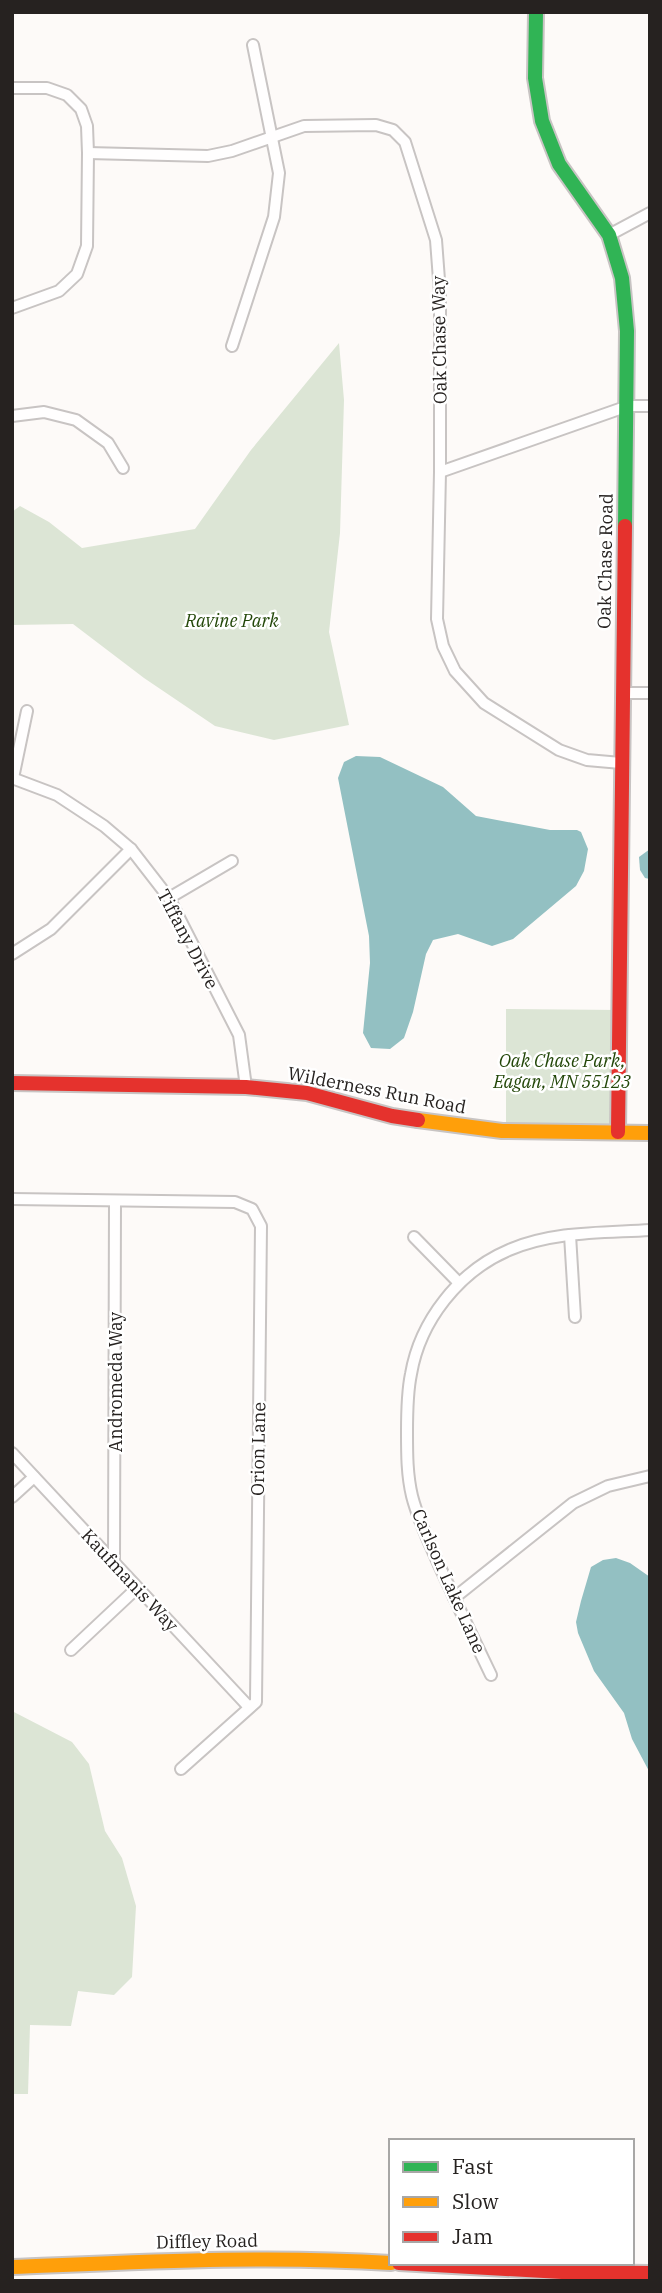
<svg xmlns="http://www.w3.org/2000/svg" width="662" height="2293" font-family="'IBM Plex Serif',serif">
  <rect width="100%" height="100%" fill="#fdfaf8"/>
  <g fill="#dce5d5">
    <path d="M339 343 344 400 340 533 329 632 349 725 274 740 215 726 144 678 73 624 12 625V512L20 506 49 522 82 548 195 529 251 450Z"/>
    <path d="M506 1009 619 1010 618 1132 506 1131Z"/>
    <path d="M12 1711 72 1742 89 1764 105 1831 122 1858 136 1906 132 1977 114 1995 78 1991 71 2026 30 2025 28 2094H12Z"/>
  </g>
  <g fill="#93c0c2">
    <path d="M356 756 380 757 443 787 476 816 550 830H577L581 832 588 849 584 871 576 886 513 939 492 946 458 934 433 940 426 954 413 1012 404 1038 390 1049 371 1048 363 1033 370 963 369 936 338 778 344 762Z"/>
    <path d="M650 849V879L645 878 640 870 639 857Z"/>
    <path d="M616 1558 630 1563 650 1577V1773L632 1739 624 1713 594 1671 578 1633 576 1622 581 1601 591 1567 603 1560Z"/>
  </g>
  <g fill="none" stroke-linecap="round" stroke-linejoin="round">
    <defs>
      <g id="street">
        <path d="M12 88H47L67 95 81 109 87 126 88 153 87 246 77 274 59 291 12 308"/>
        <path d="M88 153 208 156 232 151 304 126 376 125 393 130 405 142 436 240 440 293V472L437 619 443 646 455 671 484 703 559 750 587 760 621 763"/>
        <path d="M609 235 650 213"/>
        <path d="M232 346 274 217 279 173 253 45"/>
        <path d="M12 416 44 412 76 420 108 443 123 468"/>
        <path d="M440 472 628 406H650"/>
        <path d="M622 693H650"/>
        <path d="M12 778 57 795 104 826 131 849 169 898 239 1035 246 1087"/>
        <path d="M13 778 27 711"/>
        <path d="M169 898 232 861"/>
        <path d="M12 954 51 929 131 849"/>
        <path d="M12 1199 235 1202 252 1209 261 1226 256 1702 181 1769"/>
        <path d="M570 1235 575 1317"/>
        <path d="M414 1237 459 1283"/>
        <path d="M12 1453 248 1706"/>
        <path d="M12 1497 34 1477"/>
        <path d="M114 1563 115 1201"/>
        <path d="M454 1598 573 1503 608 1486 650 1476"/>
        <path d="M71 1650 137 1588"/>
        <path d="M491 1675C473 1638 456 1602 439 1565 429 1542 418 1520 412 1496 407 1475 407 1454 407 1432 407 1413 407 1393 411 1374 420 1321 459 1271 509 1250 553 1231 603 1233 650 1230"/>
      </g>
      <path id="fast" d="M536 12 535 78 542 121 559 164 609 235 622 278 627 331 625 526"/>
      <g id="slow">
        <path d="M418 1120 502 1131 650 1133"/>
        <path d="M12 2267C138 2262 265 2255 391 2263"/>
      </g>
      <g id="jam">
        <path d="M12 1083 246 1087 307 1093 392 1116 418 1120"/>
        <path d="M618 1132 625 526"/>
        <path d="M399 2263 562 2272 650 2273"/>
      </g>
    </defs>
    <use href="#street" stroke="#c8c4c3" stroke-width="14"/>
    <use href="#fast" stroke="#c8c4c3" stroke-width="18"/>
    <use href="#slow" stroke="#c8c4c3" stroke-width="18"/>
    <use href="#jam" stroke="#c8c4c3" stroke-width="18"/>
    <use href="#street" stroke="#fffefe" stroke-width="10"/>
    <use href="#fast" stroke="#30b455" stroke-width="14"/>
    <use href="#slow" stroke="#ff9f0a" stroke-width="14"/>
    <use href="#jam" stroke="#e5322d" stroke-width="14"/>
  </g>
  <g text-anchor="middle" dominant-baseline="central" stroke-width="5" stroke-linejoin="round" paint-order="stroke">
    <g font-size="18" fill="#262220" stroke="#fff">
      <text transform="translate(439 340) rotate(-91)">Oak Chase Way</text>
      <text transform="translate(605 561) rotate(-89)">Oak Chase Road</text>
      <text transform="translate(188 939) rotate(62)">Tiffany Drive</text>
      <text transform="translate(377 1090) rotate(11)">Wilderness Run Road</text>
      <text transform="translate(115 1382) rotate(-90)">Andromeda Way</text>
      <text transform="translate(258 1449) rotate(-89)">Orion Lane</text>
      <text transform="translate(130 1580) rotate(47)">Kaufmanis Way</text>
      <text transform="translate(449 1581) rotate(66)">Carlson Lake Lane</text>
      <text transform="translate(207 2241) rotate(-1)">Diffley Road</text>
    </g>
    <g font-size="18" font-style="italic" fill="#234709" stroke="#fff">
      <text x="232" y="620">Ravine Park</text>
      <text x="562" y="1060">Oak Chase Park,<tspan x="562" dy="21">Eagan, MN 55123</tspan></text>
    </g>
  </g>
  <rect width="662" height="2293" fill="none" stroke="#262220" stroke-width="28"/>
  <rect x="389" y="2139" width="245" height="126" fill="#ffffff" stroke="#a8a7a6" stroke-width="2"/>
  <rect x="403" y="2162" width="35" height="10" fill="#30b455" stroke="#a8a7a6" stroke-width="2"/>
  <text x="452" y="2174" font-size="21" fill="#262220">Fast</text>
  <rect x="403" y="2197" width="35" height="10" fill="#ff9f0a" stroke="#a8a7a6" stroke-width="2"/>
  <text x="452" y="2209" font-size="21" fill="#262220">Slow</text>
  <rect x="403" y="2232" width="35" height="10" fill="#e5322d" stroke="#a8a7a6" stroke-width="2"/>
  <text x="452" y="2244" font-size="21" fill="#262220">Jam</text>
</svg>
